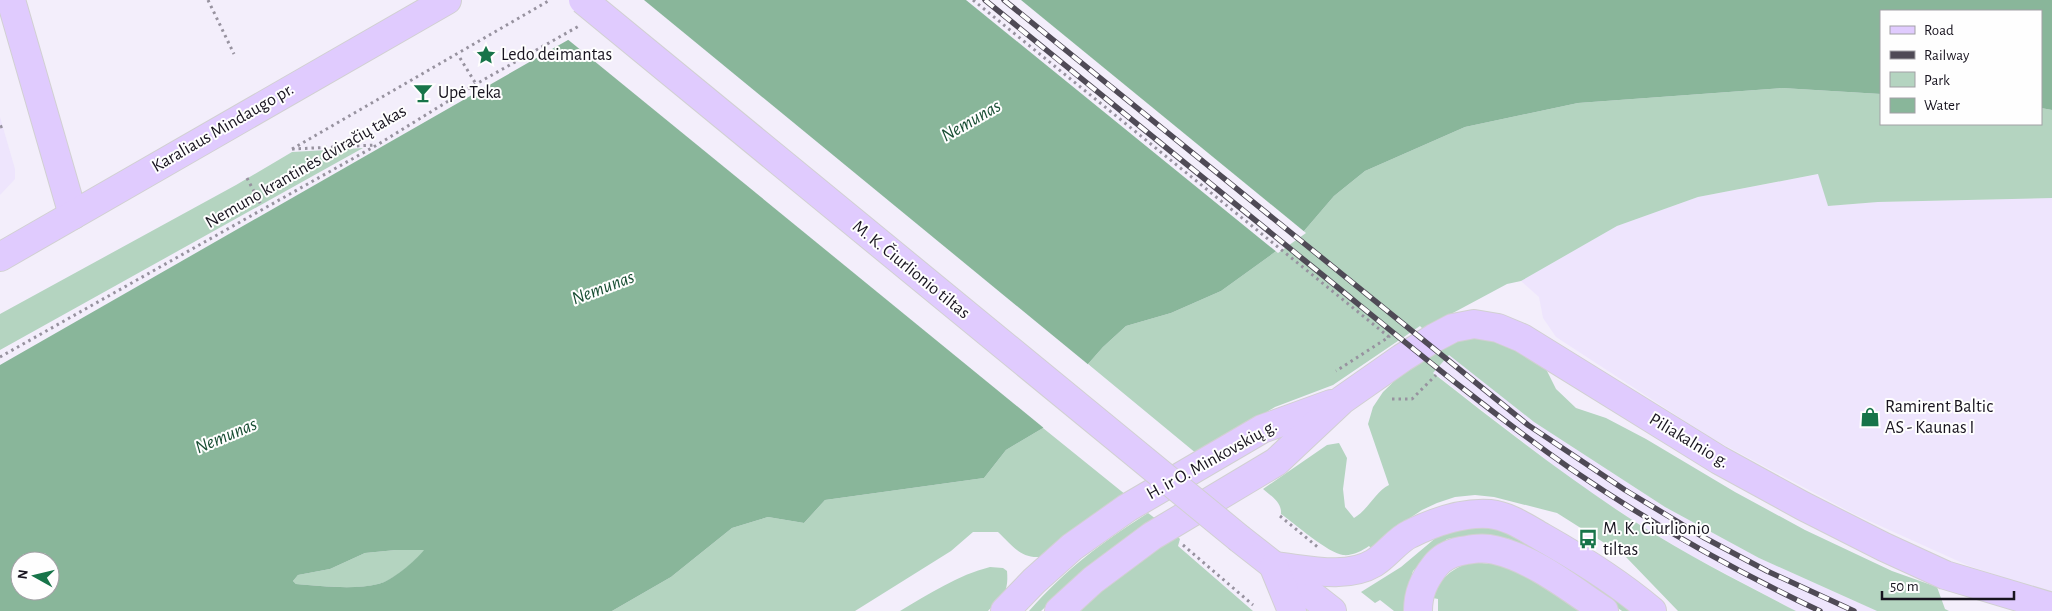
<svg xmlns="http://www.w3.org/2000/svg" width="2052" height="611" font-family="'Alegreya Sans',sans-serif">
  <rect width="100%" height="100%" fill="#f3eefb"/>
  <g fill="#eee5fd">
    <path d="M0 117 15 169V179L0 195Z"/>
    <path d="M1819 174 1828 206 1878 202 2052 198V593L1969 566 1854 514 1711 438 1556 337 1543 318 1539 297 1521 281 1617 226 1698 197Z"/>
    <path d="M1449 355 1534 422 1665 507 1759 558 1877 611H1796L1690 555 1642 526 1575 482 1433 372Z"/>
  </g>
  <g fill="#b4d4c0">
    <path d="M1782 88 1881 94V124H2041V108L2052 110V198L1878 202 1828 206 1818 174 1698 197 1617 226 1521 281 1507 284 1423 329 1420 326 1333 385 1275 407 1197 454 1088 364 1103 347 1126 326 1171 313 1221 291 1304 231 1334 196 1365 171 1465 127 1578 103Z"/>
    <path d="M363 148 0 350V314L236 185 292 152Z"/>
    <path d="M1486 336 1544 365 1556 389 1576 408 1606 418 1646 439 1735 492 1805 530 1892 571 1937 587 1945 609 1949 611H1877L1759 558 1665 507 1534 422 1449 355 1433 373C1501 426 1568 479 1640 525 1690 557 1744 584 1796 611H1678L1625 556 1557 513 1494 497 1475 495 1455 497 1437 503 1422 510 1398 526 1372 549 1369 546C1362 551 1352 556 1343 555 1328 553 1295 524 1281 514 1282 502 1271 496 1263 489L1327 445 1339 443 1347 458 1343 489 1345 507 1354 518C1369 509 1376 491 1389 485L1368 424 1373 407 1383 392 1414 362 1465 337Z"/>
    <path d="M1043 428 1126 495 1047 556C1022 561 1015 548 998 532H973L951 551 855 611H612L671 577 732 528 768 517 804 523 825 500 984 478 1006 450Z"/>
    <path d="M1148 513 1156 519 1070 584 1041 611H1029C1067 568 1100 544 1148 513Z"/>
    <path d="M1469 526 1495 527 1515 534 1581 573 1635 611H1622L1576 579 1510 539 1480 534 1447 539 1413 571 1405 597 1404 611H1394L1380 600 1375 603 1361 592 1401 567 1438 536Z"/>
    <path d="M1176 535 1180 539 1178 546 1253 611H1078L1104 588Z"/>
    <path d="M396 550H425C415 561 393 581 378 584 357 590 319 586 296 584L293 581 298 575 330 569 365 553Z"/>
    <path d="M1471 562 1503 565 1522 573 1582 611H1438V599L1433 598C1440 578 1451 569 1471 562Z"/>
    <path d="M990 567 1003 568 1007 571C1009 594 1002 596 988 611H900C929 594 958 575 990 567Z"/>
  </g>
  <path fill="#89b69a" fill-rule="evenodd" d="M638 0H2052V110L2041 108V11H1881V94L1782 88 1578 103 1465 127 1365 171 1334 196 1304 231 1221 291 1171 313 1126 326 1103 347 1088 364 1043 428 1006 450 984 478 825 500 804 523 768 517 732 528 671 577 612 611H0V365ZM396 550H424C415 561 392 581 378 584 355 590 320 586 296 584L293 581 298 575 330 569 365 553ZM20 561H50V591H20Z"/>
  <g fill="#f3eefb">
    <path d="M633 0H644L1090 366 1045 429 566 38Z"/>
    <path d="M966 0H1021L1306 233 1278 253Z"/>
  </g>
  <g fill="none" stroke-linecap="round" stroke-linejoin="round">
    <defs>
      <g id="primary">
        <path d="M11 0 73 215"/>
        <path d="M0 257 447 0"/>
        <path d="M1240 539 1332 611"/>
        <path d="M1274 566C1305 569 1346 580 1374 563 1387 555 1397 540 1410 534 1434 522 1463 512 1490 514 1509 516 1526 528 1542 537 1581 559 1618 582 1652 611"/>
        <path d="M1274 567 1292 611"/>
        <path d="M1005 611 1034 581 1072 547 1127 508 1262 429 1331 404"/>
        <path d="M1059 611 1093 580 1152 536 1276 462 1342 400 1402 358 1434 338 1453 328 1474 324 1498 328 1522 338 1719 460 1803 506 1884 547 1945 575 2052 607"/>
        <path d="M1418 611C1418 593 1424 580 1435 566 1441 558 1451 553 1461 551 1472 549 1483 547 1495 550 1534 559 1571 589 1604 611"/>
      </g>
    </defs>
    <use href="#primary" stroke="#d1d0d2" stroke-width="30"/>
    <g stroke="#97929f" stroke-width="3" stroke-dasharray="2.5 4" stroke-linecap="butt">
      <path d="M208 0 234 54"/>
      <path d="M973 0 1389 337 1336 371"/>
      <path d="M460 58 476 84"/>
      <path d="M0 127 6 125"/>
      <path d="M292 149 550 0"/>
      <path d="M292 149 376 145"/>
      <path d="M247 178 261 205"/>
      <path d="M0 357 377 145 476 84 579 26"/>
      <path d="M1392 399H1412L1436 375"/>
      <path d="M1280 516 1320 549"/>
      <path d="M1183 545 1253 605"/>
    </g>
    <use href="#primary" stroke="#e0cbfe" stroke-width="28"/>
    <defs>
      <g id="rail">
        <path d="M985 0C1091 87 1198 173 1304 260 1392 331 1478 404 1571 469 1650 523 1733 570 1820 611"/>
        <path d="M1004 0 1528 425 1625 490 1703 537 1767 571 1854 611"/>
      </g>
    </defs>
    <use href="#rail" stroke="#4f4a56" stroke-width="5.5"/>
    <use href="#rail" stroke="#fefefe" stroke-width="4" stroke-dasharray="11" stroke-linecap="butt"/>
    <defs>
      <path id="primary-bridge" d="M583 0 1240 539"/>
    </defs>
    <use href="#primary-bridge" stroke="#d1d0d2" stroke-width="30" stroke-linecap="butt"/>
    <use href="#primary-bridge" stroke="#e0cbfe" stroke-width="28"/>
  </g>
  <defs>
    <symbol id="sight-bare" viewBox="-9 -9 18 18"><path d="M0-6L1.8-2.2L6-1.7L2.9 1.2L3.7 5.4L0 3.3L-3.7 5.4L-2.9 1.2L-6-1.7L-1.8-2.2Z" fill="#177449" stroke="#fefefe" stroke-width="2.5" paint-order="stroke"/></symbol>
    <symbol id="bar-bare" viewBox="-9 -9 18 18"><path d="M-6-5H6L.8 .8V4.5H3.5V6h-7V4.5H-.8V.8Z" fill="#177449" stroke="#fefefe" stroke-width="2.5" paint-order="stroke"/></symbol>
    <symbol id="shop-bare" viewBox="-9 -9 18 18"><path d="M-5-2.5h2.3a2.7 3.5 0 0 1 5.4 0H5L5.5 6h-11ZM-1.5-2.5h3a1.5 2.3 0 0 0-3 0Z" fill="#177449" stroke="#fefefe" stroke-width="2.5" paint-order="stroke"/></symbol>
    <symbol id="bus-bare" viewBox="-9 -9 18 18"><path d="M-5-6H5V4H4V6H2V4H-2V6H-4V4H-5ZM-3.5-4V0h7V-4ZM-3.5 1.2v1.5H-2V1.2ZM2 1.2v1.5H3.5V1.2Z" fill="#177449" stroke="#fefefe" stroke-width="2.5" paint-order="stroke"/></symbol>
  </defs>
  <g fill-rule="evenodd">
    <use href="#sight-bare" x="472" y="41" width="28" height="28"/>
    <use href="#bar-bare" x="409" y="79" width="28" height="28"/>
    <use href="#shop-bare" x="1856" y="403" width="28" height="28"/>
    <use href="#bus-bare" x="1574" y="525" width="28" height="28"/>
  </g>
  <g text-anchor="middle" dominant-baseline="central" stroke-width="4" stroke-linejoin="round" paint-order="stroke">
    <g font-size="18" fill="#18141f" stroke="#fefefe" text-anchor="start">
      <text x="501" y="55">Ledo deimantas</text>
      <text x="438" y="93">Upė Teka</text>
      <text x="1885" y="407">Ramirent Baltic<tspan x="1885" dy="21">AS - Kaunas I</tspan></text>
      <text x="1603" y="529">M. K. Čiurlionio<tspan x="1603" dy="21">tiltas</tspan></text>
    </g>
    <g font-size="18" fill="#18141f" stroke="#fefefe">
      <text transform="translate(223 128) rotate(-30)">Karaliaus Mindaugo pr.</text>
      <text transform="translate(306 167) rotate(-30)">Nemuno krantinės dviračių takas</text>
      <text transform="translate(911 270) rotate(39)">M. K. Čiurlionio tiltas</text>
      <text transform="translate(1689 441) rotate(31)">Piliakalnio g.</text>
      <text transform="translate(1212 460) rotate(-29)">H. ir O. Minkovskių g.</text>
    </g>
    <g font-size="19" font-style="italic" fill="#184e33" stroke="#fefefe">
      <text transform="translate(971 121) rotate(-30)">Nemunas</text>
      <text transform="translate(603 288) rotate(-21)">Nemunas</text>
      <text transform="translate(226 436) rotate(-23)">Nemunas</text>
    </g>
  </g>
  <rect x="1880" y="10" width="162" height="115" fill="#fefefe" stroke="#a2a0a5"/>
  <rect x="1890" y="26" width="25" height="8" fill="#e0cbfe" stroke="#a2a0a5"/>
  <text x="1924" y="35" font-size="15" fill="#18141f">Road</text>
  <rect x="1890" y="51" width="25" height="8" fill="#4f4a56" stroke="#a2a0a5"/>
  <text x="1924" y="60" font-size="15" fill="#18141f">Railway</text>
  <rect x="1890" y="72" width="25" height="15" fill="#b4d4c0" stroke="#a2a0a5"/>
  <text x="1924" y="85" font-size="15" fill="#18141f">Park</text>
  <rect x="1890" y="98" width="25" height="15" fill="#89b69a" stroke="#a2a0a5"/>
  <text x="1924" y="110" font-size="15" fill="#18141f">Water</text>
  <g transform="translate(35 576) rotate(278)"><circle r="24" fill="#fefefe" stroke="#a2a0a5"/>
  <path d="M0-4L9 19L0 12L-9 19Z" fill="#177449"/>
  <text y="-8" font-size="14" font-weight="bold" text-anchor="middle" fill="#18141f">N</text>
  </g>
  <path d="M1882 591v8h132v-8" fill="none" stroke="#18141f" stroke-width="2.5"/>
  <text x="1890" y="591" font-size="15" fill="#18141f" stroke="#fefefe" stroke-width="4" paint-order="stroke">50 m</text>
</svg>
